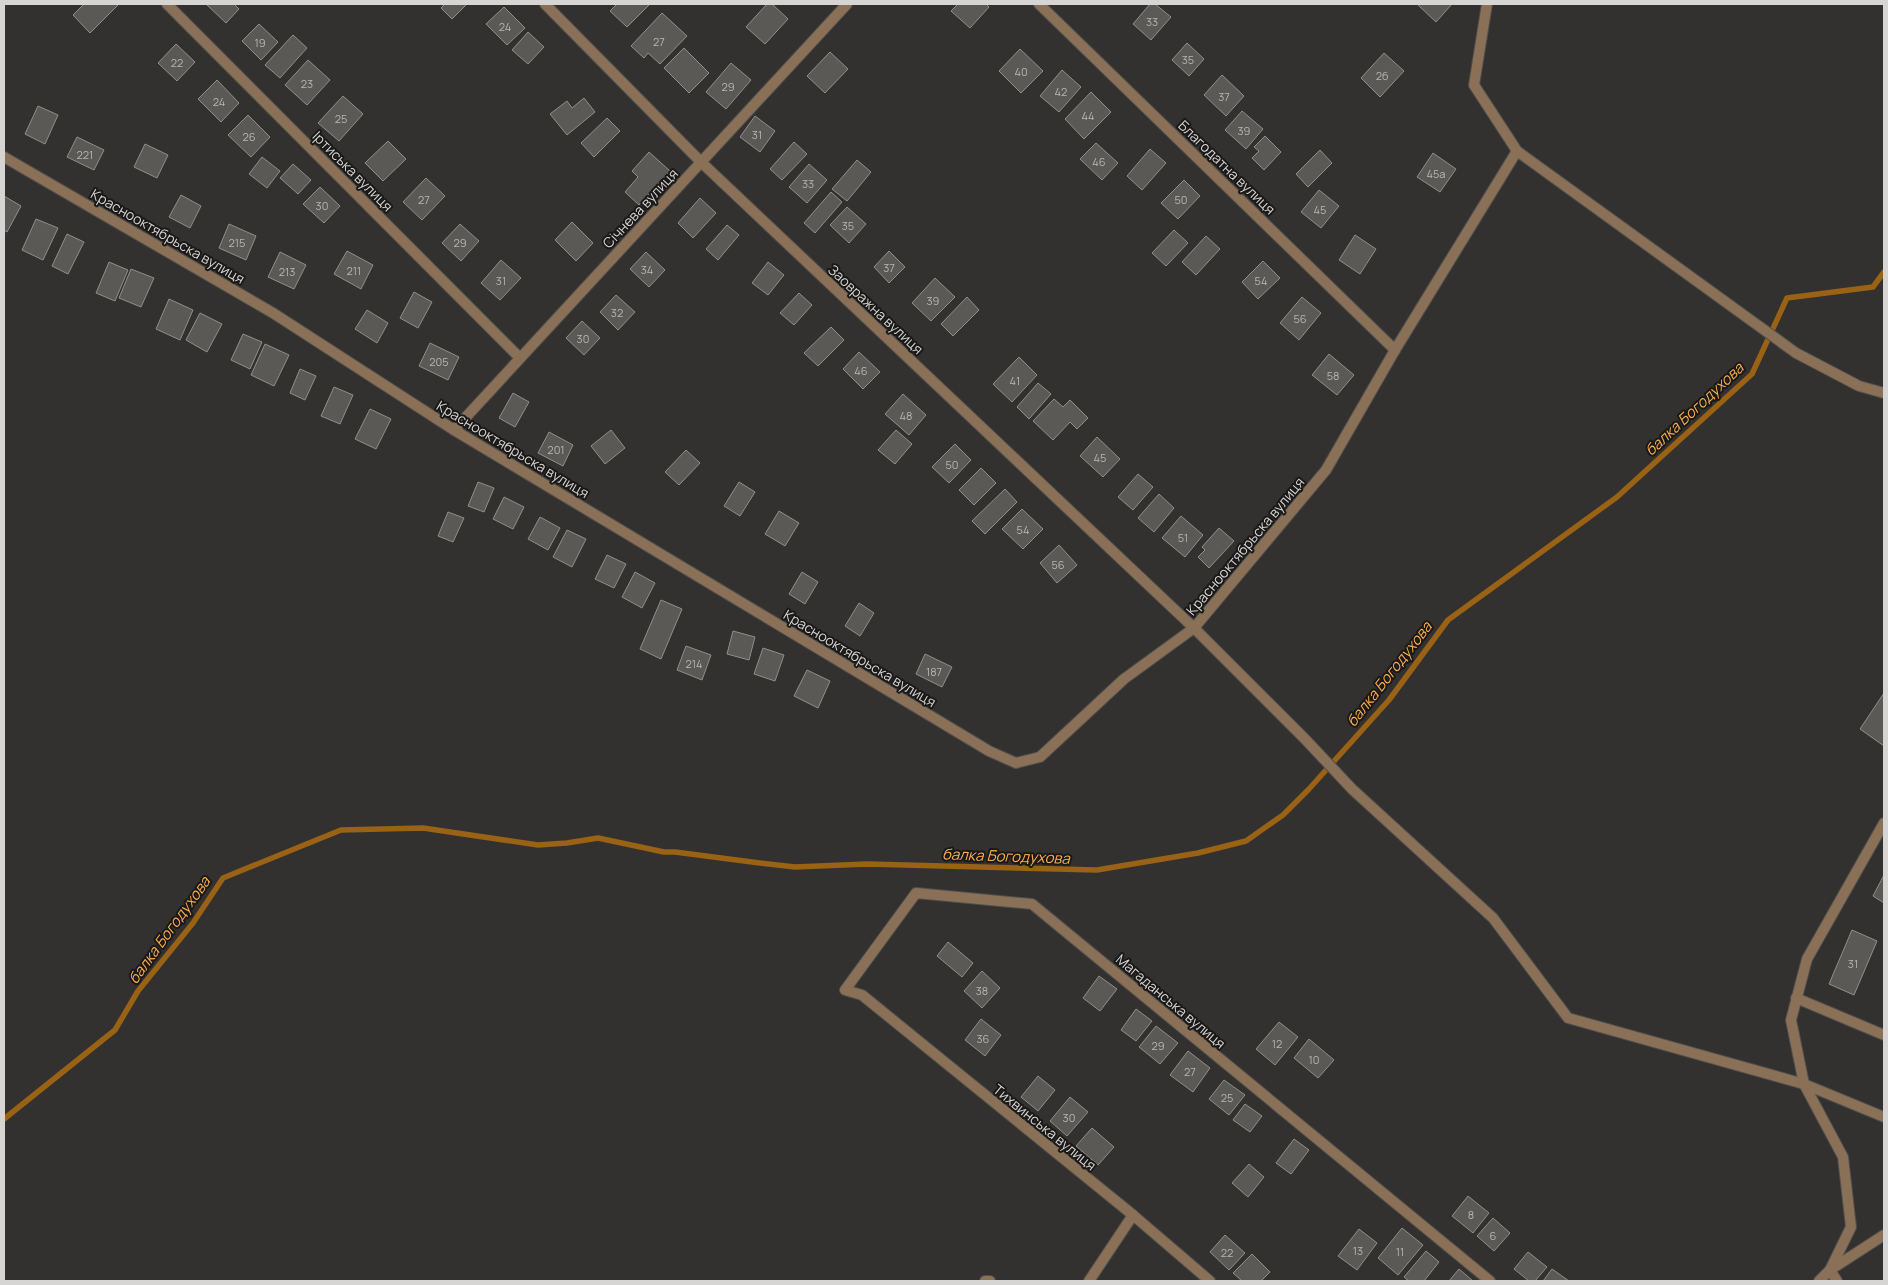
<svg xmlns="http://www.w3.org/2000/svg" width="1888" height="1285" font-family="Manrope,sans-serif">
  <rect width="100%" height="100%" fill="#33312f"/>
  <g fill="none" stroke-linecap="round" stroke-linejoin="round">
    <path stroke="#9a6214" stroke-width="5.5" d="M4 1119 115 1030 138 991 193 923 223 878 341 830 423 828 538 845 567 843 598 838 664 852H675L752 862 795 867 867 864 1097 870 1198 853 1246 841 1283 815 1309 789 1389 700 1448 620 1617 497 1752 374 1787 298 1873 287 1884 272"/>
  </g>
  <g fill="#5b5956" stroke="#918e8c">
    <path d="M84 4H119L90 33 73 15Z"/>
    <path d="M206 4H234L239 9 226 23Z"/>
    <path d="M445 4H467L452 19 441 8Z"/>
    <path d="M617 4H650L627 27 610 11Z"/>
    <path d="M767 4H772L788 19 765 44 746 27Z"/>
    <path d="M958 4H986L989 7 970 28 951 11Z"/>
    <path d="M1150 4H1155L1171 17 1151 40 1133 24Z"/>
    <path d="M1419 4H1452L1436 22 1418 5Z"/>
    <path d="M504 7 525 28 507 45 486 24Z"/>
    <path d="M662 13 687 36 660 64 648 53 644 58 631 46Z"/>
    <path d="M259 24 278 42 261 60 242 41Z"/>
    <path d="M528 32 544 47 528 64 512 50Z"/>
    <path d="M293 35 307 48 280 78 265 65Z"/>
    <path d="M1187 43 1204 59 1189 76 1172 60Z"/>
    <path d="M176 44 195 62 177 81 158 63Z"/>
    <path d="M684 48 709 73 689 93 664 68Z"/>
    <path d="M1020 49 1043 71 1021 93 999 71Z"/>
    <path d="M830 52 848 69 825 93 807 76Z"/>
    <path d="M1384 53 1404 71 1380 97 1361 78Z"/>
    <path d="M308 60 330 80 307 105 285 85Z"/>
    <path d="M731 63 751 80 726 109 706 92Z"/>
    <path d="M1062 70 1081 87 1059 112 1040 96Z"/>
    <path d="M1222 75 1244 96 1226 116 1204 95Z"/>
    <path d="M217 80 239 103 221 122 198 99Z"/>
    <path d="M1091 92 1111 112 1084 139 1065 119Z"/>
    <path d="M343 96 363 114 339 141 318 123Z"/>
    <path d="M584 98 595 112 567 135 550 114 567 101 572 108Z"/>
    <path d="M38 106 58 115 45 144 25 134Z"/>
    <path d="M1242 111 1263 129 1246 149 1225 130Z"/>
    <path d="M248 115 270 137 251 157 228 135Z"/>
    <path d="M755 116 775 131 760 152 740 137Z"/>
    <path d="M607 118 620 131 594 157 581 143Z"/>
    <path d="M1265 136 1281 152 1264 170 1252 158 1259 151 1254 147Z"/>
    <path d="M77 137 104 150 94 170 67 157Z"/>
    <path d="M388 141 406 159 383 181 365 163Z"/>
    <path d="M794 142 807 154 782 180 770 169Z"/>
    <path d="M1096 143 1118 163 1102 180 1080 159Z"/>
    <path d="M145 144 168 155 157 178 134 167Z"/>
    <path d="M1150 149 1166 163 1142 190 1127 176Z"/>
    <path d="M1320 150 1332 163 1308 187 1296 174Z"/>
    <path d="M649 152 670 171 639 205 625 192 638 177 632 171Z"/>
    <path d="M1433 153 1456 169 1440 192 1417 177Z"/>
    <path d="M262 157 280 171 267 188 249 174Z"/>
    <path d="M857 160 871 172 847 201 832 189Z"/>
    <path d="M293 164 311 180 298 194 280 178Z"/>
    <path d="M809 164 827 180 807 203 789 187Z"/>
    <path d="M426 178 445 196 422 220 403 202Z"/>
    <path d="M1184 180 1200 196 1178 219 1161 203Z"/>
    <path d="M320 187 340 206 324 223 303 204Z"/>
    <path d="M1319 190 1339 206 1321 228 1301 212Z"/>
    <path d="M831 192 842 202 815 233 804 223Z"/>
    <path d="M181 195 201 206 190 228 169 217Z"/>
    <path d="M4 196 21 206 7 232 4 230Z"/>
    <path d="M700 198 716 213 693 238 678 223Z"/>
    <path d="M847 207 866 224 849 243 830 225Z"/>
    <path d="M36 219 58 228 43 260 22 250Z"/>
    <path d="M572 222 593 243 576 261 555 240Z"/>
    <path d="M229 224 256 236 246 260 219 248Z"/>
    <path d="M460 224 479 241 461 261 442 243Z"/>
    <path d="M727 225 739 235 718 260 706 249Z"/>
    <path d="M1174 230 1188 243 1166 266 1152 253Z"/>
    <path d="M67 234 84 242 68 274 52 266Z"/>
    <path d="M1355 235 1376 249 1360 274 1339 260Z"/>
    <path d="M1206 236 1220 249 1196 275 1182 262Z"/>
    <path d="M347 251 373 265 361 289 334 274Z"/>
    <path d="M889 251 905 267 889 283 874 267Z"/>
    <path d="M280 252 306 265 294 289 268 277Z"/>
    <path d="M646 252 665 270 649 287 630 269Z"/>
    <path d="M501 260 521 278 500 300 481 283Z"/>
    <path d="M1263 261 1280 278 1258 299 1242 282Z"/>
    <path d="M109 262 128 270 115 301 96 293Z"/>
    <path d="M768 262 784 275 768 295 752 283Z"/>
    <path d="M131 269 154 278 141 307 119 298Z"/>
    <path d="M935 278 955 297 931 321 912 303Z"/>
    <path d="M414 292 432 302 418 328 400 318Z"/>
    <path d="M799 293 812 305 794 325 780 313Z"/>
    <path d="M616 295 635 312 618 330 600 312Z"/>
    <path d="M967 297 979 310 953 336 941 324Z"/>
    <path d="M1302 297 1321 313 1299 340 1280 323Z"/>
    <path d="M169 299 193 310 180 340 156 329Z"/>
    <path d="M367 310 388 323 377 343 355 329Z"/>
    <path d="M200 313 222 324 207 352 186 340Z"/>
    <path d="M582 321 600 338 584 355 566 338Z"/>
    <path d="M831 327 844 340 818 366 804 353Z"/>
    <path d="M243 334 262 342 250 369 231 360Z"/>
    <path d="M430 343 459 357 448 380 419 366Z"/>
    <path d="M265 344 289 355 274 386 251 375Z"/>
    <path d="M859 352 880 372 863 389 843 369Z"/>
    <path d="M1329 354 1354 375 1337 395 1312 375Z"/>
    <path d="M1019 357 1037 375 1012 402 993 384Z"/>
    <path d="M300 369 316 376 305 400 290 393Z"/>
    <path d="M1038 383 1051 394 1029 419 1017 407Z"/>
    <path d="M334 387 353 395 340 424 321 416Z"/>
    <path d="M513 393 529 402 515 427 499 418Z"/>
    <path d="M903 394 926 415 909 435 885 414Z"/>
    <path d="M1054 399 1063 407 1070 400 1088 418 1077 429 1070 422 1053 440 1033 421Z"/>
    <path d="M370 409 391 419 376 449 355 439Z"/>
    <path d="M611 430 625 448 605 464 591 446Z"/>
    <path d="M896 430 912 444 895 464 878 450Z"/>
    <path d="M549 432 573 445 563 466 538 453Z"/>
    <path d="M1097 437 1120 459 1103 477 1080 456Z"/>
    <path d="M955 444 971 460 949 483 932 467Z"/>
    <path d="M686 450 700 463 679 485 665 472Z"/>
    <path d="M981 468 996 483 974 505 959 490Z"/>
    <path d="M1138 474 1153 487 1133 510 1118 497Z"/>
    <path d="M478 482 494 488 484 512 468 506Z"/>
    <path d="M739 482 755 492 740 516 724 506Z"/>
    <path d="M1005 489 1017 502 985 534 972 521Z"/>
    <path d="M1159 494 1174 508 1154 532 1138 518Z"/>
    <path d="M504 497 524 507 513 529 493 519Z"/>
    <path d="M1022 509 1043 529 1023 549 1002 529Z"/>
    <path d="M779 511 799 523 785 546 765 534Z"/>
    <path d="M448 512 464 518 453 542 438 536Z"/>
    <path d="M1181 516 1203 535 1185 557 1162 538Z"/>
    <path d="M540 517 560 528 548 550 528 539Z"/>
    <path d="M1219 528 1234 541 1209 568 1198 557 1205 550 1202 547Z"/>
    <path d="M567 530 586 539 572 567 553 557Z"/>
    <path d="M1059 545 1077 565 1057 583 1040 563Z"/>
    <path d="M607 555 626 564 614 588 595 579Z"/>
    <path d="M635 572 655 583 642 608 622 597Z"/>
    <path d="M802 572 818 582 805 604 789 594Z"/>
    <path d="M661 600 682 609 661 659 640 649Z"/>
    <path d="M859 603 874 613 860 636 845 626Z"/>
    <path d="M733 631 755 637 749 660 727 654Z"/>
    <path d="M686 646 711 655 702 680 677 670Z"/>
    <path d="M763 648 784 655 775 681 754 674Z"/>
    <path d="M925 654 952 667 942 687 916 674Z"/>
    <path d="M807 670 830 681 818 708 794 696Z"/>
    <path d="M1884 693V746L1860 729Z"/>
    <path d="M1884 875V903L1873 896Z"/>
    <path d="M1852 930 1877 941 1854 995 1829 984Z"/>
    <path d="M948 942 973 963 962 977 937 956Z"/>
    <path d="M982 971 1000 988 982 1008 964 991Z"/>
    <path d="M1099 976 1117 989 1100 1011 1083 998Z"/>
    <path d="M1136 1009 1152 1021 1136 1041 1121 1030Z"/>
    <path d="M981 1019 1001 1035 985 1056 965 1040Z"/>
    <path d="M1279 1022 1298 1037 1275 1065 1256 1049Z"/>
    <path d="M1156 1026 1178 1043 1160 1064 1139 1047Z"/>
    <path d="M1309 1039 1334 1060 1318 1078 1294 1058Z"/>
    <path d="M1188 1051 1210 1068 1193 1092 1170 1075Z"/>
    <path d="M1038 1076 1055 1090 1038 1111 1021 1097Z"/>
    <path d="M1224 1080 1245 1095 1229 1115 1209 1099Z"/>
    <path d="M1070 1097 1088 1112 1067 1136 1050 1121Z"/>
    <path d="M1245 1104 1262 1116 1250 1132 1233 1120Z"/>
    <path d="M1092 1128 1114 1147 1098 1165 1076 1146Z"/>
    <path d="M1294 1139 1309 1150 1291 1174 1276 1163Z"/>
    <path d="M1249 1164 1264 1177 1248 1197 1232 1183Z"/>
    <path d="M1468 1196 1489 1213 1473 1233 1452 1216Z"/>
    <path d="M1493 1218 1510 1233 1494 1251 1477 1236Z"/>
    <path d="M1402 1228 1423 1245 1398 1275 1378 1258Z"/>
    <path d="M1359 1229 1377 1243 1357 1270 1338 1256Z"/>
    <path d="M1225 1235 1245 1253 1229 1270 1210 1252Z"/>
    <path d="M1426 1251 1439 1262 1424 1281H1409L1404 1277Z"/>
    <path d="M1528 1252 1547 1267 1535 1281H1529L1514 1269Z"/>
    <path d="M1252 1254 1270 1272 1261 1281H1242L1233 1273Z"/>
    <path d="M1459 1269 1473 1281H1449Z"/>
    <path d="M1552 1269 1569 1281H1543Z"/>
  </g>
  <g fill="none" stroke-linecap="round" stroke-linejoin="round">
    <defs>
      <g id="service">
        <path d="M1194 628 1305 739 1352 789 1493 918 1568 1018 1804 1084 1884 1117"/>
        <path d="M1796 998 1884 1035"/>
        <path d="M1089 1281 1133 1215"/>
      </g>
      <g id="minor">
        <path d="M167 4 520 358"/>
        <path d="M545 4 701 162 1194 628"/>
        <path d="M1039 4 1395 350"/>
        <path d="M1487 4 1474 85 1517 151 1796 353 1859 386 1884 393"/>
        <path d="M4 157 273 313 454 430 989 751 1016 763 1040 757 1124 679 1194 628 1326 470 1395 350 1517 151"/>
        <path d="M454 430 847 4"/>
        <path d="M1830 1270 1851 1227 1843 1157 1804 1084 1791 1020 1807 959 1884 823"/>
        <path d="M1830 1270 1837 1281"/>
        <path d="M985 1281H990"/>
        <path d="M1210 1281 1133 1215 862 995 845 990 916 893 1032 904 1490 1281"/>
        <path d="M1819 1281 1830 1270 1884 1235"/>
      </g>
    </defs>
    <use href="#service" stroke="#504f4d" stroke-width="12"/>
    <use href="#minor" stroke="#504f4d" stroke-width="12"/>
    <use href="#service" stroke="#8a7056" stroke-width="10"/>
    <use href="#minor" stroke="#8a7056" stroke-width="10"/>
  </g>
  <g text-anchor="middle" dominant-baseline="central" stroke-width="4" stroke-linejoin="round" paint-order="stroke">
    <g font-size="11" fill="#b7b6b4">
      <text x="1152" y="21">33</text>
      <text x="505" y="26">24</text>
      <text x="659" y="41">27</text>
      <text x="260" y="42">19</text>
      <text x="1188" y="59">35</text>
      <text x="177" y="62">22</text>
      <text x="1021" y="71">40</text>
      <text x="1382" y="75">2б</text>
      <text x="307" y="83">23</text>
      <text x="728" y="86">29</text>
      <text x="1061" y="91">42</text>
      <text x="1224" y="96">37</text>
      <text x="219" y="101">24</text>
      <text x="1088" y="115">44</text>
      <text x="341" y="118">25</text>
      <text x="1244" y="130">39</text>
      <text x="757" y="134">31</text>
      <text x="249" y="136">26</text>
      <text x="85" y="154">221</text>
      <text x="1099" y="161">46</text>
      <text x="1436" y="173">45а</text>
      <text x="808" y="183">33</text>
      <text x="424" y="199">27</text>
      <text x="1181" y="199">50</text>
      <text x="322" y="205">30</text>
      <text x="1320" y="209">45</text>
      <text x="848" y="225">35</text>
      <text x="237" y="242">215</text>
      <text x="460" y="242">29</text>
      <text x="889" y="267">37</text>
      <text x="647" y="269">34</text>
      <text x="354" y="270">211</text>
      <text x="287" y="271">213</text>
      <text x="501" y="280">31</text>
      <text x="1261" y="280">54</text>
      <text x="933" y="300">39</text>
      <text x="617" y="312">32</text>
      <text x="1300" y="318">56</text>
      <text x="583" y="338">30</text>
      <text x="439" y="361">205</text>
      <text x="861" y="370">46</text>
      <text x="1333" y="375">58</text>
      <text x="1015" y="380">41</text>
      <text x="906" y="415">48</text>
      <text x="556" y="449">201</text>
      <text x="1100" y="457">45</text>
      <text x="952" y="464">50</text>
      <text x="1023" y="529">54</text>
      <text x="1183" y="537">51</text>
      <text x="1058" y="564">56</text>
      <text x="694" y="663">214</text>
      <text x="934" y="671">187</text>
      <text x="1853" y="963">31</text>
      <text x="982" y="990">38</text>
      <text x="983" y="1038">36</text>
      <text x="1277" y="1043">12</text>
      <text x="1158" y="1045">29</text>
      <text x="1314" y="1059">10</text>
      <text x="1190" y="1071">27</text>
      <text x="1227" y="1097">25</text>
      <text x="1069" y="1117">30</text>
      <text x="1471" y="1214">8</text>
      <text x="1493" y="1235">6</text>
      <text x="1358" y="1250">13</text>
      <text x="1400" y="1251">11</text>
      <text x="1227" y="1252">22</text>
    </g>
    <g font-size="14" fill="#d6d5d4" stroke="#1a1918">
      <text transform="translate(1227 167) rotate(44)">Благодатна вулиця</text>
      <text transform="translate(353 171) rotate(45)">Іртиська вулиця</text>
      <text transform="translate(640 208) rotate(-47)">Січнева вулиця</text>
      <text transform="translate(168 236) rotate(30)">Краснооктябрьска вулиця</text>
      <text transform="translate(876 309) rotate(43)">Заовражна вулиця</text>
      <text transform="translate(513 449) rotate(31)">Краснооктябрьска вулиця</text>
      <text transform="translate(1245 546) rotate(-50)">Краснооктябрьска вулиця</text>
      <text transform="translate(860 658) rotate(31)">Краснооктябрьска вулиця</text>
      <text transform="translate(1171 1001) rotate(40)">Магаданська вулиця</text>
      <text transform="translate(1045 1127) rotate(39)">Тихвинська вулиця</text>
    </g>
    <g font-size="15" font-style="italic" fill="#fdae50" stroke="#1a1918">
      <text transform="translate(1694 409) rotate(-43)">балка Богодухова</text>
      <text transform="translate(1389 674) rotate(-52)">балка Богодухова</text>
      <text transform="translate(1006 856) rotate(2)">балка Богодухова</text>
      <text transform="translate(169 930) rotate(-54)">балка Богодухова</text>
    </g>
  </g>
  <rect width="1888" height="1285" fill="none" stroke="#d6d5d4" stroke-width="10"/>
</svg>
